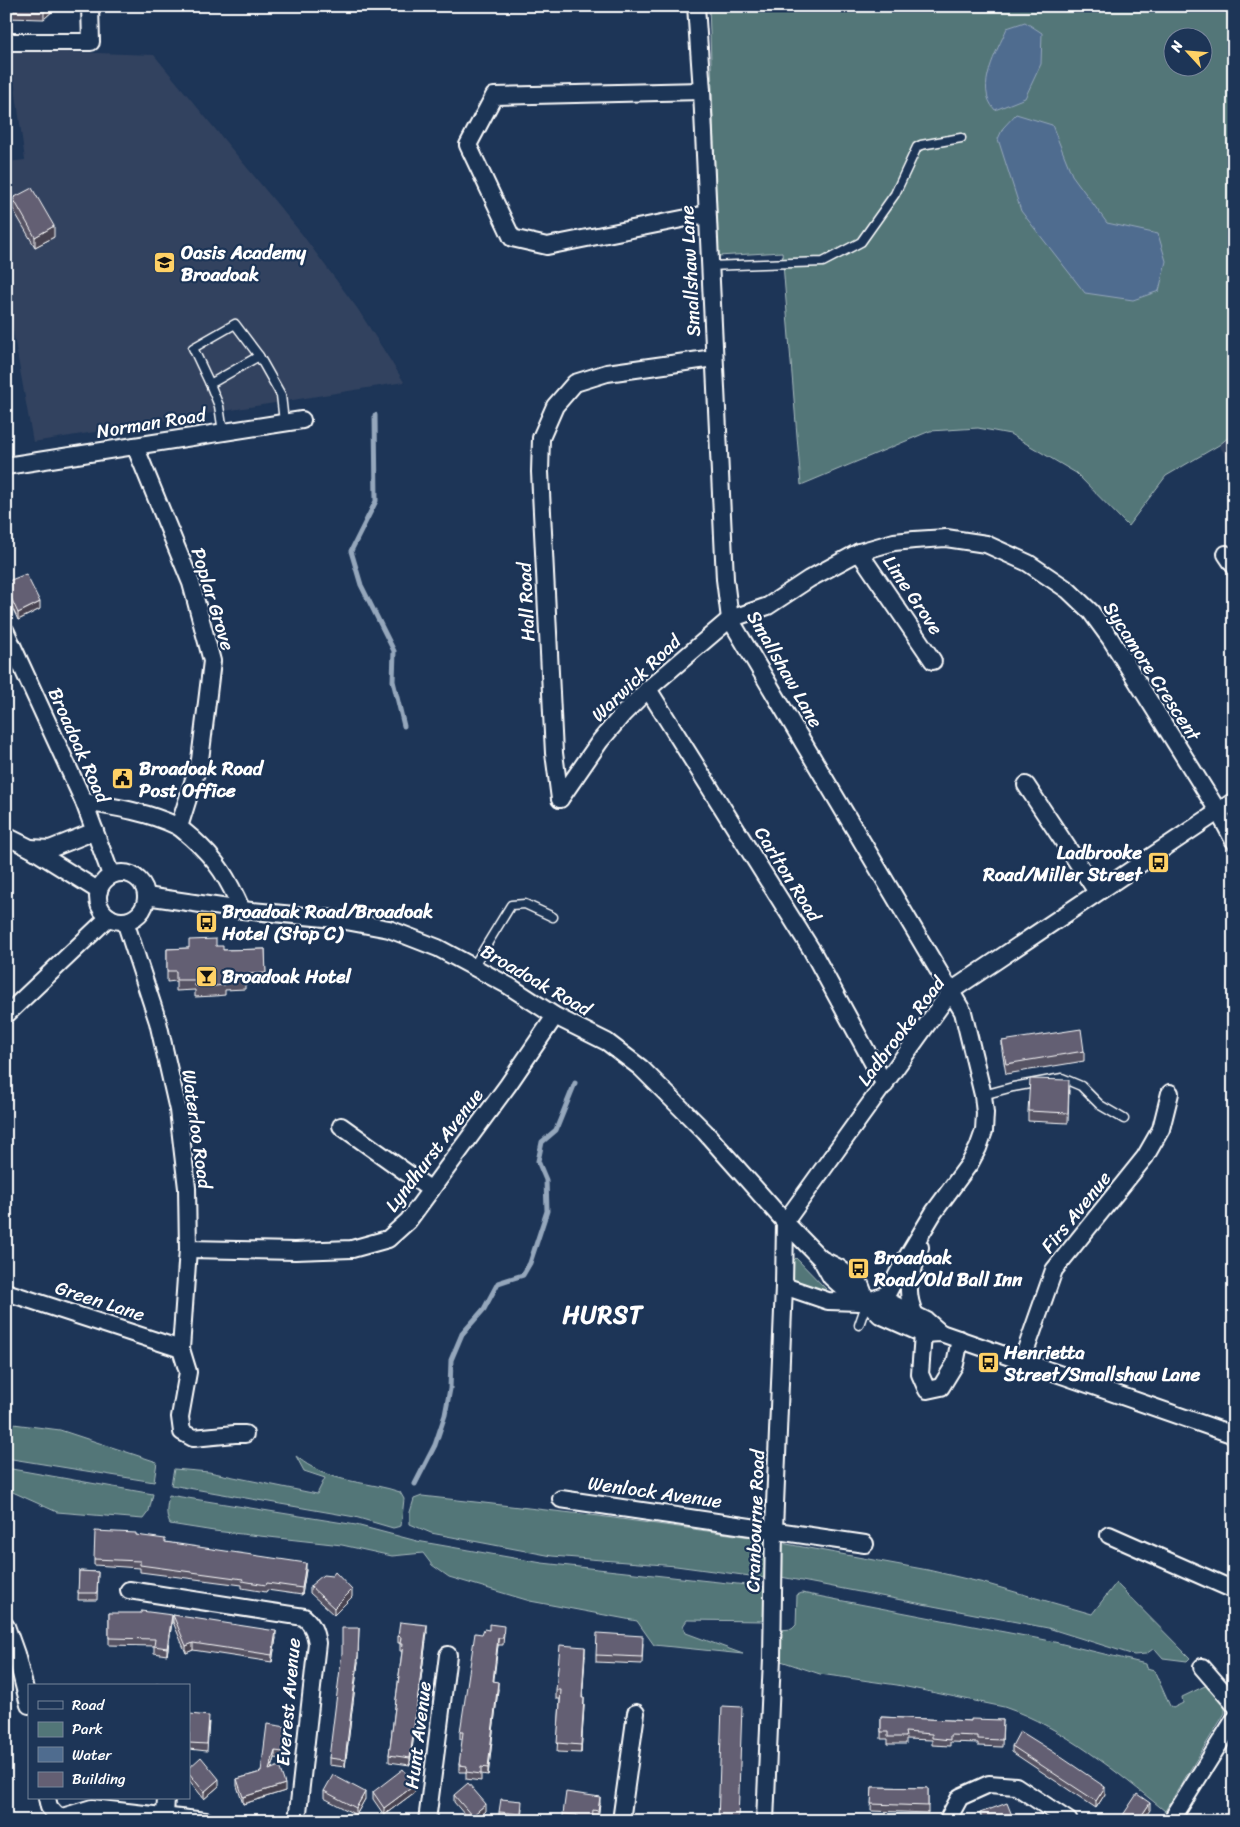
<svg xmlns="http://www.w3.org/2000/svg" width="1240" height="1827" font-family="Sriracha,sans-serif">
  <rect width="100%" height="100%" fill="#1d3557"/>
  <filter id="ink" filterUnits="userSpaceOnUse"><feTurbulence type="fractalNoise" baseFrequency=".02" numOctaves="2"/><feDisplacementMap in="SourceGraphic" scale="10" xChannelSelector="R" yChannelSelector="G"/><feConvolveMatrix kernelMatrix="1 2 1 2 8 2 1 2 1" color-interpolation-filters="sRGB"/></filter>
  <g filter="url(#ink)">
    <g fill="#32425f">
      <path d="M10 50 154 55 301 233 357 308 404 382 33 442 6 292V162L25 160Z"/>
      <path d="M1234 433V469L1219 445Z"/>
    </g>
    <g fill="#527678" stroke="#a8babc" fill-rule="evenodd">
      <path d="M709 6H1234V433L1219 445 1166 476 1128 526 1076 473 1010 434 978 428 930 431 801 485 782 252 718 256ZM1172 38H1202V68H1172Z"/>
      <path d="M796 1258 827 1290 826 1293 796 1282 791 1278 793 1261Z"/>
      <path d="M6 1423 60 1430 157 1462 154 1482 6 1458Z"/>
      <path d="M296 1456C301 1460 306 1464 312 1467 338 1483 371 1482 400 1492L404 1499 401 1526 393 1528 355 1517 171 1485 174 1469 209 1472 317 1494 325 1478 304 1471Z"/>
      <path d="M6 1468 153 1494 149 1511 143 1519 57 1512 6 1489Z"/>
      <path d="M169 1495 356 1525 417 1541 542 1563 765 1587 764 1621 687 1620 683 1626 686 1633 743 1654 654 1645 637 1621 530 1601 449 1577 432 1565 423 1553 392 1556 342 1545 214 1531 170 1524C165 1514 167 1506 169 1495Z"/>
      <path d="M422 1496 599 1516 765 1539V1578L676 1566 552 1556 431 1533 410 1524V1512L414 1499Z"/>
      <path d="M781 1543 928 1570 984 1583 1092 1614 1116 1583 1190 1658 1187 1661 1163 1658 1156 1650 1153 1649 1146 1654 1134 1655 1048 1628 781 1577Z"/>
      <path d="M802 1593 1046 1640 1146 1664 1147 1668 1154 1670 1170 1706 1173 1708 1183 1703 1182 1697 1207 1685 1225 1705V1713L1165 1811C1117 1772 1063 1727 1004 1707L897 1685 820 1674 778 1660 780 1630 792 1629 796 1625 797 1595Z"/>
    </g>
    <g fill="#4f6c8f" stroke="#95a7bc">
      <path d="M1025 22 1042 33 1041 64 1025 98 995 110C974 87 997 52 1007 28Z"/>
      <path d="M1016 114 1052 125 1072 175 1107 223 1158 234 1166 261 1159 291 1133 300 1085 293 1021 211 998 139 1003 128Z"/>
    </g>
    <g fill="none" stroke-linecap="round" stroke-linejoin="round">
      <g stroke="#95a7bc" stroke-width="5">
        <path d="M375 415 376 501 351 551 361 585 394 651 393 681 404 726"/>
        <path d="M415 1484 435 1445 445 1415 450 1389 451 1360 462 1334 484 1309 498 1283 523 1275 530 1263 547 1211 546 1180 538 1161 542 1142 556 1130 575 1083"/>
      </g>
      <defs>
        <g id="lane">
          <path d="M709 266 823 262 861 242 895 194 917 147 921 145 961 138"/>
          <path d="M210 384 193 348 235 324 259 356"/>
          <path d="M223 432 219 406 210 384 259 356 281 395 284 422"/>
          <path d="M473 967 511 905 525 904 553 917"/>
          <path d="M983 1095 1013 1087 1062 1078 1081 1086 1100 1105 1124 1119"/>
          <path d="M859 1325 867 1302"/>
        </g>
        <g id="street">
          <path d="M696 6 702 91 725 579 730 619 963 1012 983 1095 985 1113 984 1131 978 1148 970 1163 934 1212 904 1262 887 1294 867 1302"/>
          <path d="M6 42H91L90 6"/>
          <path d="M702 91 494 96 468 145 512 238 547 246 707 214"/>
          <path d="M135 446 191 583 212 661 200 760 179 827"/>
          <path d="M6 466 302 420"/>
          <path d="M859 552 933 661"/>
          <path d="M1226 554 1234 566"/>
          <path d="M6 632 84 802 111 875"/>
          <path d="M648 689 811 949 885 1085"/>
          <path d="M1026 785 1097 892"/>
          <path d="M560 799 600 741 623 714 648 689 730 619 768 606 809 579 859 552 894 542 914 540 946 538 986 544 1028 563 1068 590 1091 612 1110 638 1218 811 1234 841"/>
          <path d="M560 799 554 753 540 472 541 438 555 406 575 383 607 373 714 358"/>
          <path d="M84 802C115 807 148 812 177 826 182 829 187 834 192 838 218 861 228 879 242 910"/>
          <path d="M6 836 30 848 99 891"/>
          <path d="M30 848 50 849 95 831"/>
          <circle cx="122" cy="897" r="24"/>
          <path d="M146 896 242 910 335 919 389 929 438 948 509 986 555 1016 607 1042 641 1068 705 1132 785 1222 821 1259 831 1277 850 1294 867 1302 880 1315 923 1334 941 1333 1234 1435"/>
          <path d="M125 921 158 1022 178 1110 187 1188 188 1249 181 1349 188 1372 180 1417 182 1432 193 1438 235 1434H245"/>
          <path d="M6 1015 109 917"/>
          <path d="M341 1126 431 1190"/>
          <path d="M785 1222 951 991 1234 801"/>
          <path d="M188 1249 295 1251 352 1249 388 1239 408 1221 508 1085 555 1016"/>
          <path d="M821 1259 839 1268 860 1284 867 1302"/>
          <path d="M784 1286 828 1301 891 1303 927 1321 941 1333"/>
          <path d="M6 1292 181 1349"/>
          <path d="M915 1315C902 1286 913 1275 920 1247"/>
          <path d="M923 1334 920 1374 927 1390 941 1387 955 1364 960 1339"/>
          <path d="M1022 1361 1054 1270 1145 1157 1161 1129 1170 1093"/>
          <path d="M561 1499 865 1544"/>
          <path d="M1109 1535 1234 1590"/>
          <path d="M129 1590 304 1617C313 1625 315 1632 317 1643L297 1821"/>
          <path d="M6 1626 16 1654 29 1705"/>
          <path d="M1202 1667 1234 1704"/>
          <path d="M47 1798 49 1807 59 1818"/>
          <path d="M165 1815 166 1798"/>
          <path d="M58 1821 59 1818 92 1808 206 1821"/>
          <path d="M427 1821 448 1655"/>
          <path d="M621 1821 636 1713"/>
          <path d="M765 1821 772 1658 774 1529 784 1286 785 1222"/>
          <path d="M947 1821 960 1797 989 1784 1016 1786 1069 1821"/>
          <path d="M1171 1821 1234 1720"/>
        </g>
      </defs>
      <use href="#lane" stroke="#fff" stroke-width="11"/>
      <use href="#street" stroke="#fff" stroke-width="20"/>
      <use href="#lane" stroke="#1d3557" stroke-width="8"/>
      <use href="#street" stroke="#1d3557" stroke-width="16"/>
    </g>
    <g fill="#565263" stroke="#fff">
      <path d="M6 6H58L44 19 6 18Z"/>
      <path d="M13 198 54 237 35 247 13 209Z"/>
      <path d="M6 582 40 609 18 620 6 594Z"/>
      <path d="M216 946 223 950 265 949 266 983 245 984V989L225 990V995L215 996 195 997V990L176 991V981L167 982V949L189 948Z"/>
      <path d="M1002 1041 1084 1051V1061L1006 1074 1002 1051Z"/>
      <path d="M1069 1090 1068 1123 1028 1121V1111Z"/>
      <path d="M136 1535 165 1542 306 1570 302 1595 267 1590 266 1592 242 1588V1585L140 1572V1568L94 1565V1559Z"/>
      <path d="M79 1571 98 1572 97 1600H78Z"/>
      <path d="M310 1586 352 1597 334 1615 310 1593Z"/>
      <path d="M109 1613 172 1622 167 1655 154 1653V1646L109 1645Z"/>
      <path d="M173 1615 276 1638 272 1662 193 1650 186 1653 173 1622Z"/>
      <path d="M427 1632 410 1765 389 1762V1755L402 1651H400V1643H398V1636Z"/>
      <path d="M504 1633 503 1645H498L493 1681 498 1689 488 1775 481 1774V1781L466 1779V1772H459V1765L463 1739H460V1732L482 1634Z"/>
      <path d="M643 1643 642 1664 596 1662V1655Z"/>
      <path d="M585 1655 582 1698 584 1706 581 1753 557 1752 560 1699H556V1690Z"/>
      <path d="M358 1662 345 1767 329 1765V1758Z"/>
      <path d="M881 1717 971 1721 1003 1720 1002 1747 978 1746V1743L950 1742V1746L932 1745V1740L906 1739V1744H888V1739H881Z"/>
      <path d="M209 1722 207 1751 189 1749V1731Z"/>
      <path d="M287 1734 283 1759 275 1758 272 1769 285 1791 243 1804 237 1786V1779L261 1772Z"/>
      <path d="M1012 1746 1105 1794 1096 1808 1012 1752Z"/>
      <path d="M189 1768 219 1786 204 1799 189 1780Z"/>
      <path d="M872 1787 928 1788V1813L871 1811Z"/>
      <path d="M324 1791 365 1799 356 1815 324 1798Z"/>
      <path d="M373 1792H415L384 1815 373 1799Z"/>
      <path d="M454 1795 486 1811 475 1821H470L454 1802Z"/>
      <path d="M600 1803 598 1818 593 1817V1821H563V1814Z"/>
      <path d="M522 1808 521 1821 499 1819V1812Z"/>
      <path d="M980 1813 1013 1821H981Z"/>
    </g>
    <g fill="#464250" stroke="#fff">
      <path d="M51 6H58L44 19V12Z"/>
      <path d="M54 226V237L35 247V237Z"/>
      <path d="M40 602V609L18 620V613Z"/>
      <path d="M306 1563V1570L302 1595V1588Z"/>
      <path d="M352 1590V1597L334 1615V1608Z"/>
      <path d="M172 1615V1622L167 1655V1648Z"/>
      <path d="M427 1625V1632L410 1765V1758Z"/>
      <path d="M359 1628 358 1662 345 1767V1760Z"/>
      <path d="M276 1631V1638L272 1662V1655Z"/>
      <path d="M498 1638V1645L493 1688V1681Z"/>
      <path d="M193 1643V1650L186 1653V1646Z"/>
      <path d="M585 1647V1655L582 1706V1698Z"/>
      <path d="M498 1682V1689L488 1775V1768Z"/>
      <path d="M584 1698V1706L581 1753V1745Z"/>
      <path d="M287 1727V1734L283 1759V1752Z"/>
      <path d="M275 1751V1758L269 1776V1770Z"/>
      <path d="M219 1779V1786L204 1799V1792Z"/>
      <path d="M285 1784V1791L243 1804V1797Z"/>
      <path d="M415 1785V1792L384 1815V1808Z"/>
      <path d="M1105 1787V1794L1096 1808V1801Z"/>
      <path d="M365 1792V1799L356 1815V1808Z"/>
      <path d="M600 1797V1803L598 1818V1811Z"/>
      <path d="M1150 1803V1810L1142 1821H1138Z"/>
      <path d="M486 1804V1811L475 1821H472V1816Z"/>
    </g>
    <g fill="#645f73" stroke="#fff">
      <path d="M6 6H51L44 12 6 11Z"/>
      <path d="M32 188 54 226 35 237 13 198Z"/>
      <path d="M26 574 40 602 18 613 6 587V582Z"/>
      <path d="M216 939V946H223V950L265 949 266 973 245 974V979L224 980 225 985 215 986H195V980H176V971H167V949L189 948V940Z"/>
      <path d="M1081 1029 1084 1051 1006 1064 1002 1041Z"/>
      <path d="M1030 1079 1069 1080 1068 1113 1028 1111Z"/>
      <path d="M95 1531 136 1533V1535L165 1539V1542L306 1563 302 1588 267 1583 266 1585 242 1581 243 1579 140 1565V1561L94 1559Z"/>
      <path d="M79 1571 98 1572 97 1593H78Z"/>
      <path d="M335 1572 352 1590 334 1608 310 1586 323 1575 332 1576Z"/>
      <path d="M141 1611 172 1615 167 1648 154 1646 155 1639 109 1638V1613H141Z"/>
      <path d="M173 1615 276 1631 272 1655 193 1643 186 1646Z"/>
      <path d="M400 1622 427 1625 410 1758 389 1755 403 1644H400L401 1637 398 1636Z"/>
      <path d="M489 1624 504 1626 503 1638H498L493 1681 498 1682 488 1768 481 1767V1774L466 1772 467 1766 459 1765 463 1732H460L475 1633 482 1634 484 1629 489 1630Z"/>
      <path d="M342 1628H359L358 1655 345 1760 329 1758 342 1653Z"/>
      <path d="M597 1633 643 1636 642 1657 596 1655Z"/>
      <path d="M560 1645 585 1647 582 1698H584L581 1745 557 1743 561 1690H556Z"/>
      <path d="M156 1684 171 1686H155Z"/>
      <path d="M722 1706 742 1707 738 1821H718Z"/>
      <path d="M190 1714 209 1716 207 1744 189 1743Z"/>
      <path d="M881 1717 971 1721V1719L1003 1720 1002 1740 978 1739V1736L950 1735V1740L932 1738V1734L905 1732 906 1737H888V1732H881Z"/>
      <path d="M267 1724 287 1727 283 1752 275 1751 269 1770 279 1766 285 1784 243 1797 237 1779 261 1772Z"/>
      <path d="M1020 1731 1052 1751 1105 1787 1096 1801 1012 1746Z"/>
      <path d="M201 1757 219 1779 204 1792 189 1773V1768Z"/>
      <path d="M403 1769 415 1785 384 1808 373 1792Z"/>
      <path d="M333 1775 365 1792 356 1808 324 1791Z"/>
      <path d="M468 1783 486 1804 472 1816 454 1795Z"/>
      <path d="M872 1787 928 1788V1806L871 1804Z"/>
      <path d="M566 1792 600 1797 598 1811 593 1810 592 1821 576 1819 577 1815 563 1814Z"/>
      <path d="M1137 1794 1150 1803 1138 1821H1125L1121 1818Z"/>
      <path d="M501 1799 522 1801 521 1814 499 1812Z"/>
      <path d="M1007 1803 1013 1818 1006 1821H983L980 1813Z"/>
      <path d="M1029 1817 1035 1821H1026Z"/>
      <path d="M643 1819 656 1821H643Z"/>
    </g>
  </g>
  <defs>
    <symbol id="school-square" viewBox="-11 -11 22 22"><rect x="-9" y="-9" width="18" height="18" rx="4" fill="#ffd166" stroke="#1d3557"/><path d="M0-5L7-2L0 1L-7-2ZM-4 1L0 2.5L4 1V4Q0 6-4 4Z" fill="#111"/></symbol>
    <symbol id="civic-square" viewBox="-11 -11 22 22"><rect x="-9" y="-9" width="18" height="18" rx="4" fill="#ffd166" stroke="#1d3557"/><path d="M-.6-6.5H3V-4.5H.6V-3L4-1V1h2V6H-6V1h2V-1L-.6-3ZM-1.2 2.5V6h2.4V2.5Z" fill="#111"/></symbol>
    <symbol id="bus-square" viewBox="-11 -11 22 22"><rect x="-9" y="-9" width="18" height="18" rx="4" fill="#ffd166" stroke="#1d3557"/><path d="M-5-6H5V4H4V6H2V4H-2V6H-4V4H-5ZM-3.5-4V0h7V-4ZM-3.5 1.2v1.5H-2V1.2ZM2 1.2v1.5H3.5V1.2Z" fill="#111"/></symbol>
    <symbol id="bar-square" viewBox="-11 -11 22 22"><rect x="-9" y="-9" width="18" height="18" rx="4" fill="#ffd166" stroke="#1d3557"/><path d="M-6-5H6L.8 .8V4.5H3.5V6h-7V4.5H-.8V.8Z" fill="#111"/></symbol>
  </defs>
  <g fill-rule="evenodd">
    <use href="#school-square" x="152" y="250" width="25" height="25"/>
    <use href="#civic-square" x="110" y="766" width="25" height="25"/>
    <use href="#bus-square" x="1146" y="850" width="25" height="25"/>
    <use href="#bus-square" x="194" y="910" width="25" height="25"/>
    <use href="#bar-square" x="194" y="964" width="25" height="25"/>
    <use href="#bus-square" x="846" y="1256" width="25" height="25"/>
    <use href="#bus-square" x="976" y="1350" width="25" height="25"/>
  </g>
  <g text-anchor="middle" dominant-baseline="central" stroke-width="4.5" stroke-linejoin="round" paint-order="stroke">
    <g font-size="19" font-weight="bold" fill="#fff" stroke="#1d3557" text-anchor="start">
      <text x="181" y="252">Oasis Academy<tspan x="181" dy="22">Broadoak</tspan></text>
      <text x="139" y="768">Broadoak Road<tspan x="139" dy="22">Post Office</tspan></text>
      <text x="1142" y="852" text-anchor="end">Ladbrooke<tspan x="1142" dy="22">Road/Miller Street</tspan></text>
      <text x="222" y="911">Broadoak Road/Broadoak<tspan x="222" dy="22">Hotel (Stop C)</tspan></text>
      <text x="222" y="976">Broadoak Hotel</text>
      <text x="874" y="1257">Broadoak<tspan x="874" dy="22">Road/Old Ball Inn</tspan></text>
      <text x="1004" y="1352">Henrietta<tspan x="1004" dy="22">Street/Smallshaw Lane</tspan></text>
    </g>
    <g font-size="19" fill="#fff" stroke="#1d3557">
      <text transform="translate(690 271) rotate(-93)">Smallshaw Lane</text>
      <text transform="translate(151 423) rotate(-9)">Norman Road</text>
      <text transform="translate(913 595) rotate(56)">Lime Grove</text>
      <text transform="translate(213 599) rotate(73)">Poplar Grove</text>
      <text transform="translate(526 602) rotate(-93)">Hall Road</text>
      <text transform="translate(785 669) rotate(60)">Smallshaw Lane</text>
      <text transform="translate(1152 671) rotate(57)">Sycamore Crescent</text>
      <text transform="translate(636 678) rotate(-44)">Warwick Road</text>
      <text transform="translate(79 745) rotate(66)">Broadoak Road</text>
      <text transform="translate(788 874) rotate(58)">Carlton Road</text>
      <text transform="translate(536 980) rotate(30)">Broadoak Road</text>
      <text transform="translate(901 1031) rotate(-53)">Ladbrooke Road</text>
      <text transform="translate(197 1129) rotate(82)">Waterloo Road</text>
      <text transform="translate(434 1150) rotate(-53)">Lyndhurst Avenue</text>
      <text transform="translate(1076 1212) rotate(-51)">Firs Avenue</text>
      <text transform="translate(100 1301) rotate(18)">Green Lane</text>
      <text transform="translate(655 1492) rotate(8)">Wenlock Avenue</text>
      <text transform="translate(755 1521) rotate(-88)">Cranbourne Road</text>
      <text transform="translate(288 1702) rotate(-85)">Everest Avenue</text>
      <text transform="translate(418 1735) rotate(-83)">Hunt Avenue</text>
    </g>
    <g font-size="24" font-weight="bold" letter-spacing="1" fill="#fff" stroke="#1d3557">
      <text x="603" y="1315">HURST</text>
    </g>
  </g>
  <rect width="1240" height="1827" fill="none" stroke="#1d3557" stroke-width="25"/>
  <rect x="12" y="12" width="1215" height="1802" fill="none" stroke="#fff" stroke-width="2" filter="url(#ink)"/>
  <rect x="28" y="1684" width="162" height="115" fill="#1d3557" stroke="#77869a"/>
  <rect x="38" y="1701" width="25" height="8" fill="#1d3557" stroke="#77869a"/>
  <text x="72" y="1710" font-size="15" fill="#ffffff">Road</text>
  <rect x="38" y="1722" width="25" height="15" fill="#527678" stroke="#77869a"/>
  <text x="72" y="1734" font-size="15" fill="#ffffff">Park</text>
  <rect x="38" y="1747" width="25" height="15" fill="#4f6c8f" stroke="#77869a"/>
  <text x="72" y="1760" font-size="15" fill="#ffffff">Water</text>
  <rect x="38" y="1772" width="25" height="15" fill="#645f73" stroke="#77869a"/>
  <text x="72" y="1784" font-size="15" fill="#ffffff">Building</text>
  <g transform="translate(1188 52) rotate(296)"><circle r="24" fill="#1d3557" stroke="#77869a"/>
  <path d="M0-4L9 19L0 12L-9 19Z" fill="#ffd166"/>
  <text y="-8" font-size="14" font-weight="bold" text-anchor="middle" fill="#ffffff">N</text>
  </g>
</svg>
